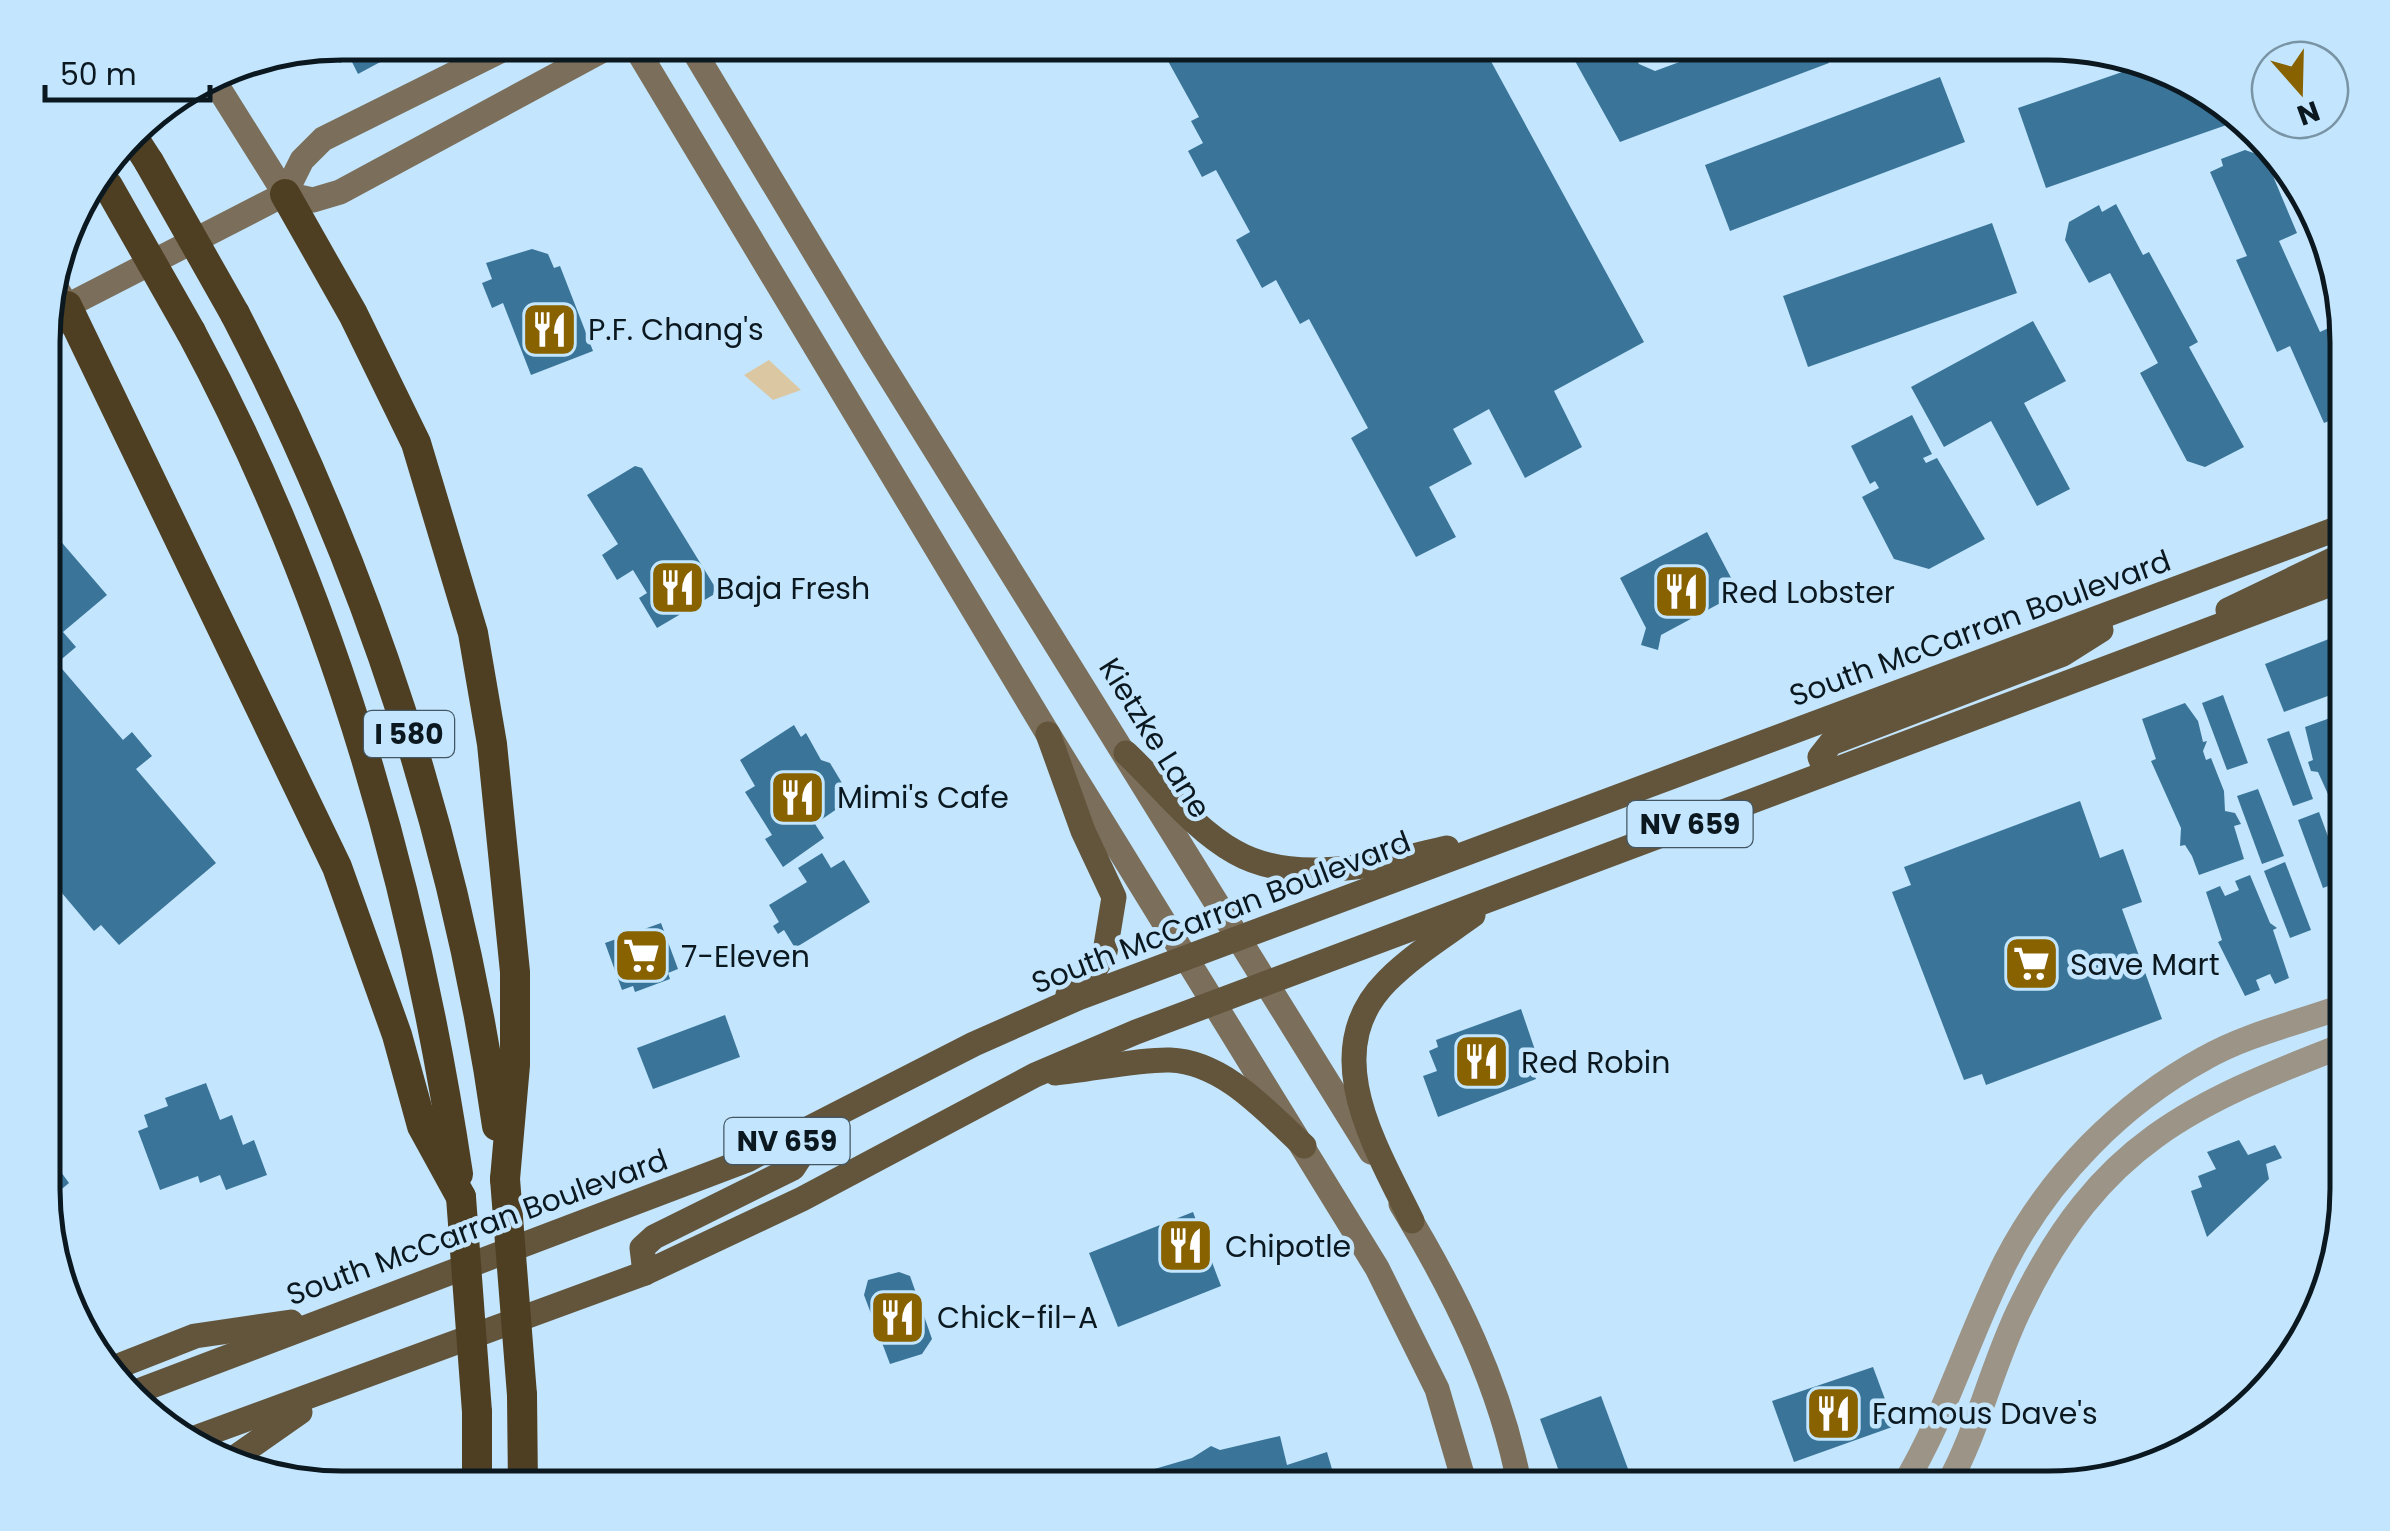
<svg xmlns="http://www.w3.org/2000/svg" width="2390" height="1531" font-family="Poppins,sans-serif">
  <rect width="100%" height="100%" fill="#c3e6fe"/>
  <path fill="#dcc7a3" d="M769 360 801 390 773 400 744 375Z"/>
  <g fill="#3a7599">
    <path d="M342 42 409 43 410 46 358 74 350 58 340 63 326 50Z"/>
    <path d="M1158 43H1481L1644 342 1554 391 1582 447 1525 478 1489 409 1453 429 1472 464 1429 487 1456 537 1416 557 1351 438 1368 428 1309 319 1300 324 1276 280 1262 288 1236 240 1250 232 1216 170 1202 177 1188 151 1203 143 1191 121 1199 117Z"/>
    <path d="M1565 43H1627L1639 64 1655 71 1731 43H1821L1829 63 1620 142Z"/>
    <path d="M2151 62 2215 93 2238 121 2046 188 2018 108Z"/>
    <path d="M1940 77 1965 142 1730 231 1705 165Z"/>
    <path d="M2245 150 2265 157 2297 233 2279 241 2320 332 2337 324 2347 346V414L2324 423 2290 346 2277 352 2236 260 2247 256 2210 172 2223 166 2221 159Z"/>
    <path d="M2116 204 2143 255 2149 252 2198 342 2189 347 2244 447 2205 467 2187 461 2140 373 2158 363 2110 273 2089 283 2065 240 2069 222 2099 205 2102 212Z"/>
    <path d="M1992 223 2017 293 1808 367 1783 296Z"/>
    <path d="M532 249 548 254 554 268 560 266 593 351 531 375 503 303 492 308 482 283 492 279 486 263Z"/>
    <path d="M2033 321 2066 381 2024 403 2070 489 2037 506 1991 421 1944 447 1911 387Z"/>
    <path d="M1912 415 1932 454 1923 458 1926 463 1937 458 1985 539 1929 569 1894 559 1862 497 1879 488 1875 481 1870 484 1851 446Z"/>
    <path d="M635 466 642 468 715 587 713 595 657 628 639 598 647 593 633 570 617 580 602 555 618 544 587 495Z"/>
    <path d="M45 523 107 595 63 632 76 647 57 663 123 740 132 732 152 756 136 769 216 863 119 945 101 925 94 931 45 873Z"/>
    <path d="M1707 532 1739 593 1661 635 1658 650 1641 645 1646 628 1620 578Z"/>
    <path d="M2334 637 2347 664V689L2284 712 2265 664Z"/>
    <path d="M2223 695 2248 763 2227 770 2202 703Z"/>
    <path d="M2185 703 2198 721 2203 742 2207 741 2203 751 2206 760 2211 758 2224 791 2225 811 2235 813 2241 824 2234 826 2244 859 2199 875 2192 856 2185 845 2180 846 2181 828 2151 761 2156 759 2142 719Z"/>
    <path d="M2347 712V853L2343 854 2336 812 2318 772 2311 771 2308 762 2313 760 2305 727Z"/>
    <path d="M794 725 801 737 806 733 821 760 830 763 848 793 847 802 815 824 824 838 783 867 765 839 772 835 745 792 755 786 740 760Z"/>
    <path d="M2289 731 2313 799 2293 806 2267 739Z"/>
    <path d="M2258 789 2284 856 2262 864 2237 796Z"/>
    <path d="M2080 801 2100 858 2123 849 2142 902 2122 909 2162 1019 1986 1085 1982 1074 1964 1080 1892 892 1911 885 1904 867Z"/>
    <path d="M2319 812 2344 880 2323 888 2298 820Z"/>
    <path d="M822 853 831 868 844 860 870 902 795 948 784 930 778 934 773 926 779 922 769 905 807 882 798 868Z"/>
    <path d="M2285 862 2311 930 2290 938 2264 871Z"/>
    <path d="M2250 875 2270 923 2277 928 2273 930 2289 978 2275 984 2270 974 2256 980 2260 990 2245 996 2218 942 2222 940 2206 892 2220 886 2225 896 2239 890 2235 881Z"/>
    <path d="M661 923 678 969 668 973 670 979 635 992 633 986 622 990 605 943Z"/>
    <path d="M1521 1009 1535 1050 1526 1054 1536 1079 1438 1117 1423 1076 1437 1071 1429 1051 1438 1047 1436 1040Z"/>
    <path d="M725 1015 740 1057 653 1089 637 1048Z"/>
    <path d="M206 1083 220 1120 232 1115 243 1145 254 1140 267 1175 226 1190 220 1175 200 1183 198 1176 160 1190 138 1131 148 1127 144 1115 168 1106 165 1098Z"/>
    <path d="M2239 1140 2248 1155 2275 1145 2282 1158 2266 1164 2269 1179 2207 1237 2191 1191 2202 1187 2198 1176 2216 1169 2207 1152Z"/>
    <path d="M45 1150 69 1183 45 1203Z"/>
    <path d="M1193 1212 1221 1286 1118 1327 1089 1253Z"/>
    <path d="M899 1272 910 1276 932 1339 922 1354 890 1364 864 1295 868 1280Z"/>
    <path d="M1873 1367 1895 1426 1794 1462 1772 1401Z"/>
    <path d="M1601 1396 1631 1477 1602 1488H1565L1540 1419Z"/>
    <path d="M1280 1436 1287 1465 1327 1452 1336 1483 1318 1488H1119L1117 1480 1192 1458 1211 1446 1220 1450Z"/>
  </g>
  <g fill="none" stroke-linecap="round" stroke-linejoin="round">
    <g stroke="#9c9486" stroke-width="25">
      <path d="M1902 1488C1946 1416 1968 1336 2006 1261 2049 1177 2122 1103 2205 1058 2247 1034 2301 1022 2347 1005"/>
      <path d="M1946 1488C1979 1430 1992 1363 2022 1304 2100 1144 2190 1104 2347 1044"/>
    </g>
    <g stroke="#7b6f5b" stroke-width="25">
      <path d="M633 43 1048 734 1377 1268 1437 1389 1466 1488"/>
      <path d="M689 43 874 351 1371 1152"/>
      <path d="M211 76 285 194"/>
      <path d="M285 194 313 200 340 192 616 43"/>
      <path d="M52 281 67 306"/>
      <path d="M45 339 67 306 285 194 302 160 323 139 516 43"/>
      <path d="M1401 1204C1455 1293 1501 1385 1520 1488"/>
    </g>
    <g stroke="#63553c" stroke-width="25">
      <path d="M2228 610 2347 553"/>
      <path d="M1048 734 1083 831 1114 897 1105 952 1093 973 1068 995"/>
      <path d="M1126 753C1160 785 1194 829 1235 852 1296 887 1384 863 1447 848"/>
      <path d="M1826 772 1820 757 1831 743 2063 654 2101 630"/>
      <path d="M1055 1073C1089 1070 1139 1059 1170 1060 1224 1062 1267 1112 1304 1146"/>
      <path d="M1412 1221C1376 1147 1316 1052 1387 981 1413 955 1444 936 1473 915"/>
      <path d="M645 1273 642 1248 654 1237 793 1168 821 1125"/>
      <path d="M111 1369 195 1336 291 1322"/>
      <path d="M133 1393 747 1160 974 1044 1078 998 2347 525"/>
      <path d="M184 1442 645 1273 802 1199 1035 1075 1136 1032 2347 578"/>
      <path d="M227 1463 300 1412"/>
    </g>
    <g stroke="#4f3f22" stroke-width="30">
      <path d="M131 134 149 162"/>
      <path d="M285 194 353 314 416 443 473 633 492 744 515 972V1065L505 1179"/>
      <path d="M67 306 337 867 397 1035 422 1126 461 1197"/>
      <path d="M235 314C367 568 457 843 497 1126"/>
      <path d="M191 332C332 594 414 881 458 1174"/>
      <path d="M522 1395 523 1488"/>
      <path d="M477 1412V1488"/>
    </g>
    <g stroke="#4f3f22" stroke-width="30">
      <path d="M149 162 235 314"/>
      <path d="M108 186 191 332"/>
      <path d="M505 1179 522 1395"/>
      <path d="M461 1197 477 1412"/>
    </g>
  </g>
  <defs>
    <symbol id="restaurant-square" viewBox="-11 -11 22 22"><rect x="-9" y="-9" width="18" height="18" rx="4" fill="#896200" stroke="#c3e6fe"/><path d="M-5-6h1v4h1v-4h1v4h1v-4h1v5L-1.5 .5V6h-2V.5L-5-1ZM5-6V6H3V1.5H1.5Q1.5-4 5-6Z" fill="#fff"/></symbol>
    <symbol id="supermarket-square" viewBox="-11 -11 22 22"><rect x="-9" y="-9" width="18" height="18" rx="4" fill="#896200" stroke="#c3e6fe"/><path d="M-6-5.5h2.5l.6 2H6L4.5 2H-2.5L-4.4-4H-6ZM-1.5 3.2a1.3 1.3 0 1 0 .1 0ZM3 3.2a1.3 1.3 0 1 0 .1 0Z" fill="#fff"/></symbol>
  </defs>
  <g fill-rule="evenodd">
    <use href="#restaurant-square" x="518" y="298" width="63" height="63"/>
    <use href="#restaurant-square" x="646" y="556" width="63" height="63"/>
    <use href="#restaurant-square" x="1650" y="560" width="63" height="63"/>
    <use href="#restaurant-square" x="766" y="766" width="63" height="63"/>
    <use href="#supermarket-square" x="610" y="924" width="63" height="63"/>
    <use href="#supermarket-square" x="2000" y="932" width="63" height="63"/>
    <use href="#restaurant-square" x="1450" y="1030" width="63" height="63"/>
    <use href="#restaurant-square" x="1154" y="1214" width="63" height="63"/>
    <use href="#restaurant-square" x="866" y="1286" width="63" height="63"/>
    <use href="#restaurant-square" x="1802" y="1382" width="63" height="63"/>
  </g>
  <g text-anchor="middle" dominant-baseline="central" stroke-width="9" stroke-linejoin="round" paint-order="stroke">
    <g fill="#c3e6fe" stroke="#425663" stroke-width="2.5">
      <rect x="364" y="711" width="90" height="46" rx="8"/>
      <rect x="1627.5" y="801" width="125" height="46" rx="8"/>
      <rect x="724.5" y="1118" width="125" height="46" rx="8"/>
    </g>
    <g font-size="28" font-weight="bold" fill="#0b1820">
      <text x="409" y="734">I 580</text>
      <text x="1690" y="824">NV 659</text>
      <text x="787" y="1141">NV 659</text>
    </g>
    <g font-size="30" fill="#0b1820" stroke="#c3e6fe" text-anchor="start">
      <text x="588" y="329">P.F. Chang's</text>
      <text x="716" y="588">Baja Fresh</text>
      <text x="1721" y="592">Red Lobster</text>
      <text x="837" y="797">Mimi's Cafe</text>
      <text x="681" y="956">7-Eleven</text>
      <text x="2070" y="964">Save Mart</text>
      <text x="1521" y="1062">Red Robin</text>
      <text x="1225" y="1246">Chipotle</text>
      <text x="937" y="1317">Chick-fil-A</text>
      <text x="1872" y="1413">Famous Dave's</text>
    </g>
    <g font-size="30" fill="#0b1820" stroke="#c3e6fe">
      <text transform="translate(1980 628) rotate(-20)">South McCarran Boulevard</text>
      <text transform="translate(1155 738) rotate(58)">Kietzke Lane</text>
      <text transform="translate(1221 912) rotate(-21)">South McCarran Boulevard</text>
      <text transform="translate(477 1227) rotate(-20)">South McCarran Boulevard</text>
    </g>
  </g>
  <path d="M0 0H2390V1531H0ZM342 60H2048A282 282 0 0 1 2330 342V1189A282 282 0 0 1 2048 1471H342A282 282 0 0 1 60 1189V342A282 282 0 0 1 342 60Z" fill="#c3e6fe" fill-rule="evenodd"/>
  <path fill="none" stroke="#0b1820" stroke-width="5" d="M342 60H2048A282 282 0 0 1 2330 342V1189A282 282 0 0 1 2048 1471H342A282 282 0 0 1 60 1189V342A282 282 0 0 1 342 60Z"/>
  <g transform="translate(2300 90) rotate(160)"><circle r="48" fill="#c3e6fe" stroke="#7994a5" stroke-width="2.5"/>
  <path d="M0-8L18 38L0 25L-18 38Z" fill="#896200"/>
  <text y="-15" font-size="28" font-weight="bold" text-anchor="middle" fill="#0b1820">N</text>
  </g>
  <path d="M45 85v15h165v-15" fill="none" stroke="#0b1820" stroke-width="5"/>
  <text x="60" y="85" font-size="30" fill="#0b1820" stroke="#c3e6fe" stroke-width="8" paint-order="stroke">50 m</text>
</svg>
